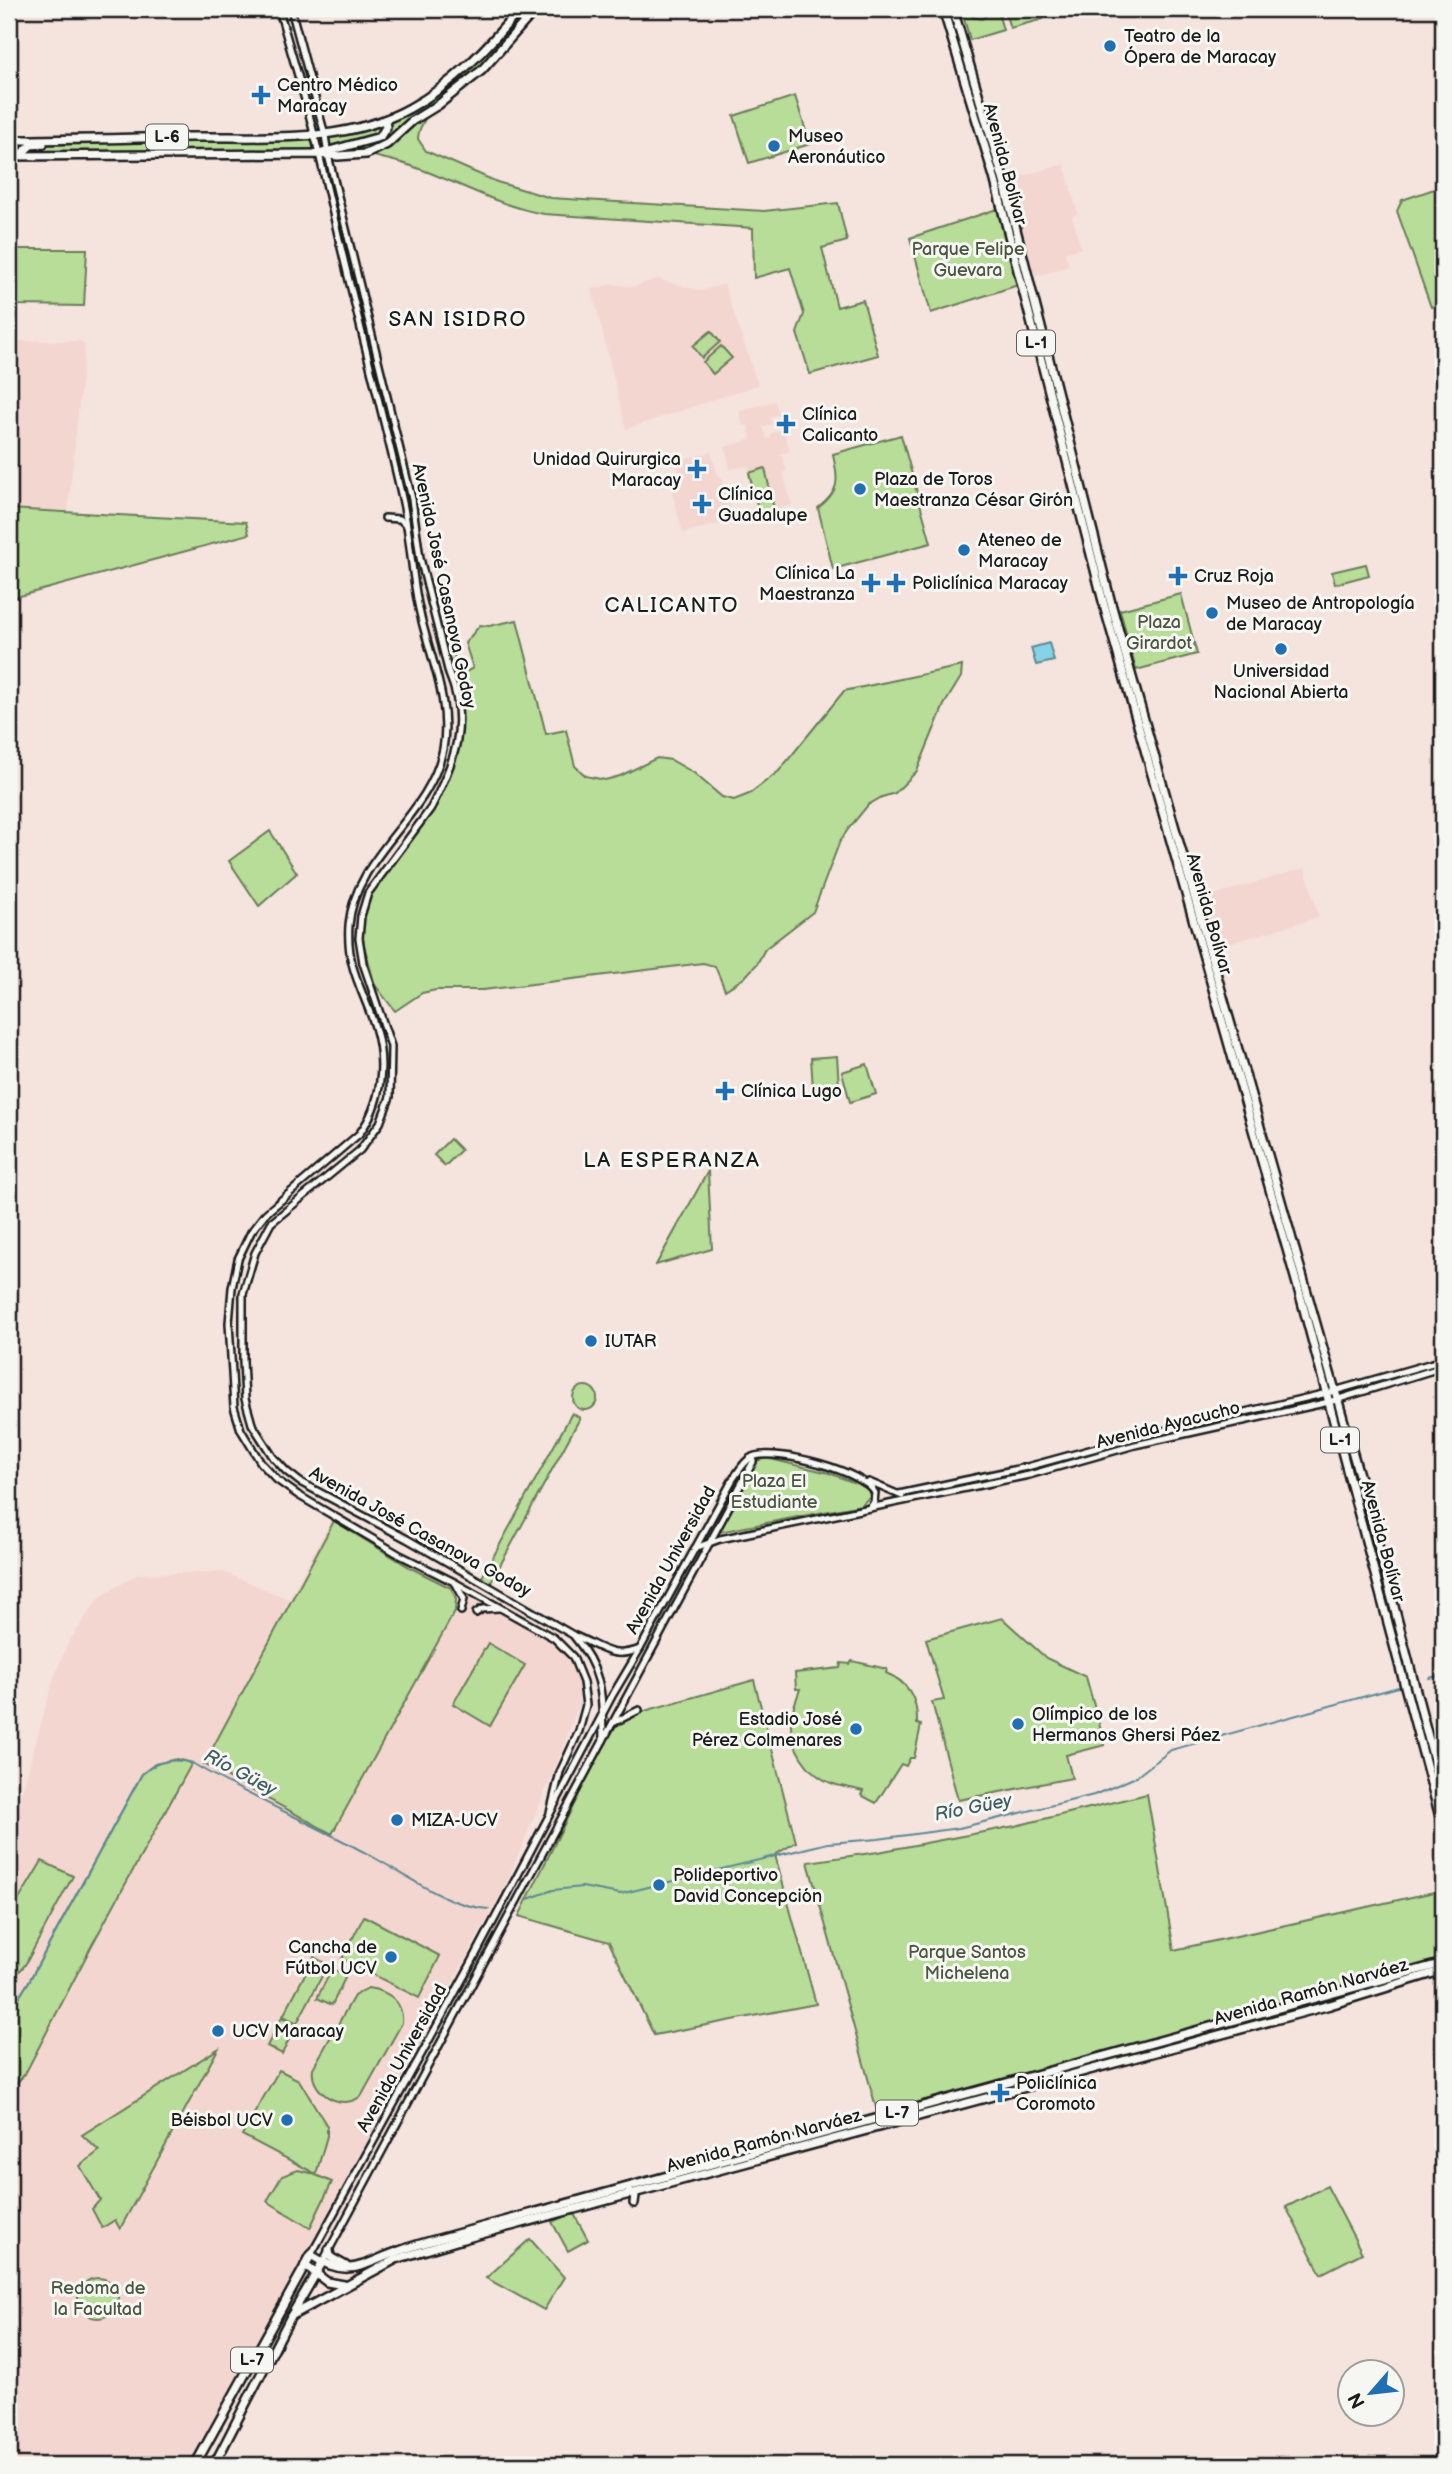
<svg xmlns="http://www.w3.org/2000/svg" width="1452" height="2474" font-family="'Balsamiq Sans',sans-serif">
  <rect width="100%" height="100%" fill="#f5e3de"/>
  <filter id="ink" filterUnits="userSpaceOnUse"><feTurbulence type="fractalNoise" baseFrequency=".0143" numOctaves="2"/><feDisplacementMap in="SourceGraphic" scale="14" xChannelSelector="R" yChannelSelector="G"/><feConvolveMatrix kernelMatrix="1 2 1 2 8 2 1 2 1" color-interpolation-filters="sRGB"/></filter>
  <g filter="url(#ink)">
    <g fill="#f4d6d0">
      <path d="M1064 164 1078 214 1072 216 1081 248 1065 253 1069 266 1034 277 1009 180Z"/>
      <path d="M657 279 701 291 724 284 758 385 626 429 592 289 612 284 633 287Z"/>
      <path d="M9 341H81L85 346 68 511 9 509Z"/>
      <path d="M775 401 779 414 770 417 772 424 763 427 767 439 771 437V433L783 430 790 451 781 454 787 470 783 473 792 505 759 513 748 466 730 469 725 447 751 439 748 425 743 426 739 411Z"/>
      <path d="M711 452 718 476 722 477 724 498H728L731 509 727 511 730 521 683 533 671 488 682 485 676 461Z"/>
      <path d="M1305 868 1319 917 1214 948 1200 899Z"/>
      <path d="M333 1517 552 1642 564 1654 574 1671 580 1688 578 1707 553 1773 505 1886 348 2176 188 2465H9V1814L21 1795 54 1678 68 1643 99 1598 137 1574 223 1572 289 1599Z"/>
    </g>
    <g fill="#b7dd98" stroke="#6a7c5a" stroke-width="2">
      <path d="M520 9H536C519 28 503 50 484 67 464 85 419 110 418 139L426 151 497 182 551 198 764 211 838 203 847 241 822 248 837 307 863 300 878 355 810 374 797 333 804 314 790 268 754 278 753 228 544 214C487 204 438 169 381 158 376 157 371 154 365 154 354 152 339 155 328 155L325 135 385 120 440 90Z"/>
      <path d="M989 9H997L1003 30 970 40 963 15 970 13 973 17 981 19 985 17Z"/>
      <path d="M1004 9H1040L1043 19 1010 28Z"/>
      <path d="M795 96 810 144 749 163 734 116Z"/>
      <path d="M315 137 318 154 9 156V140C30 143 73 150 91 138Z"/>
      <path d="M1443 186V304L1431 307 1397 211 1402 200Z"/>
      <path d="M997 209 1018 285 931 313 910 238Z"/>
      <path d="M14 249H87L84 306 17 305 18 283H11Z"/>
      <path d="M711 331 720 342 702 358 693 346Z"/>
      <path d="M721 346 732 358 713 374 703 362Z"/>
      <path d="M901 435 931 543 833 569 818 508C841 490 838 481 833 454Z"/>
      <path d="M765 468 774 509 759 513 749 473Z"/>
      <path d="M9 509 246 522 249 534 9 599Z"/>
      <path d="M1366 564 1369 575 1335 584 1332 572Z"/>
      <path d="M1181 594 1197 654 1136 670 1120 610Z"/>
      <path d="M517 620 546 734 566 730 575 766 586 776 605 780 620 776 657 758 671 760 694 773 722 797 734 800 749 794 779 771 844 691 962 666 961 677 944 705 917 771 895 793 882 797 868 805 849 828 840 841 813 912 765 949 757 964 744 978 725 990 715 966 703 963 483 990H436L422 993 395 1011 375 985 362 938 361 916 368 893 431 808 455 755 459 723 457 704 443 650 450 646 462 674 473 668 465 643 480 625 489 626Z"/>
      <path d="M270 831 297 873 259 906 229 861Z"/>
      <path d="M837 1056 839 1087 813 1089 811 1058Z"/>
      <path d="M867 1064 876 1094 850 1102 842 1072Z"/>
      <path d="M450 1139 461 1150 445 1166 434 1155Z"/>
      <path d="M708 1171 712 1249 656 1265Z"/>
      <circle cx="585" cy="1398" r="12"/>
      <path d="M572 1413 580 1418 490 1584 481 1579Z"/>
      <path d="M766 1458 829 1473 863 1486 868 1489 870 1497 861 1505 719 1532 756 1461Z"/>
      <path d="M334 1521 411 1568 451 1588 456 1599 455 1611 332 1834 204 1764Z"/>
      <path d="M1002 1618 1046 1658 1086 1677 1105 1745 1066 1755 1072 1778 958 1800 932 1702 944 1700 926 1639Z"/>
      <path d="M488 1643 525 1665 490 1726 453 1704Z"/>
      <path d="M852 1661 887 1669 886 1673C909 1682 918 1700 917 1724L921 1725 914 1758H910L906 1766 901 1764 876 1803 861 1795 863 1791C853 1788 841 1787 831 1783 807 1774 790 1746 791 1721 791 1711 797 1699 800 1689H796L795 1673 840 1668 841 1663 850 1664Z"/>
      <path d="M754 1680 796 1842 775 1855 816 2004 654 2035 609 1942 519 1916 616 1719Z"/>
      <path d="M177 1759 192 1763 92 1945 25 2074 16 2084H9V2007L16 2002 28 1983 142 1774 155 1764Z"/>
      <path d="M1147 1794 1174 1950 1443 1890V1961L1259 2008 879 2118 808 1862 878 1852 1015 1826Z"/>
      <path d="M42 1861 73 1876 25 1965 9 1983V1916Z"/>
      <path d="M364 1916 440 1956 419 1998 342 1959Z"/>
      <path d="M314 1957 328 1965 297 2023 283 2016Z"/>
      <path d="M332 1969 346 1976 332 2005 317 1998Z"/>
      <path d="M368 1988C388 1991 404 2001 402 2023L362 2095C343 2113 309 2093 313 2068L354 1996Z"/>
      <path d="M282 2017 296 2025 282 2054 267 2046Z"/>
      <path d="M218 2049 120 2229 115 2220 102 2228 92 2209 100 2200 80 2166 99 2151 82 2135Z"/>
      <path d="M279 2070 299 2080 327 2126V2136L316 2174 242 2135Z"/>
      <path d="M298 2170 311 2173 332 2182 310 2228 267 2201 282 2176Z"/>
      <path d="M1327 2186 1362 2253 1321 2274 1286 2207Z"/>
      <path d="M573 2212 588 2240 568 2251 552 2222Z"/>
      <path d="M530 2239 564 2277 544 2310 486 2278Z"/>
      <circle cx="98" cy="2298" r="20"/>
    </g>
    <path fill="#86d2e6" stroke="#5c8995" stroke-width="2" d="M1049 643 1054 661 1036 665 1031 648Z"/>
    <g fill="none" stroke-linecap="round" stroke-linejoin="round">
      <g stroke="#5c8995" stroke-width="2">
        <path d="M1429 1678 1443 1675"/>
        <path d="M528 1899 553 1890 582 1887 620 1894 828 1843 878 1839 959 1828 1094 1795 1136 1777 1171 1750 1402 1686"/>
        <path d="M9 2007 16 2002 28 1983 142 1774C159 1760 171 1758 192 1763 251 1798 314 1824 373 1857 410 1877 446 1906 489 1909"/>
      </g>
      <defs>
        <g id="tertiary">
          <path d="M279 9C290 51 304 92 314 134 328 188 339 243 353 296 369 364 387 431 402 498 410 533 411 569 418 604 427 651 452 700 443 749 430 817 355 854 349 925 346 968 363 989 375 1027 386 1063 382 1104 359 1134L265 1214 251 1232 238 1259 232 1288 229 1323 234 1407 241 1430 261 1463 277 1480 298 1495 400 1555 454 1582 554 1638 573 1657 583 1682 586 1705 579 1731 560 1772 550 1813"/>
          <path d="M291 9 325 135 328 155 412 499 420 558 449 674C470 723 454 763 431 808L368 893 361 916 359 938 363 963 391 1046 390 1097 380 1123 360 1150 271 1223 255 1253 243 1294V1361L245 1399 252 1424 273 1457 286 1471 300 1482 407 1539 573 1635C604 1672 602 1695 603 1741"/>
          <path d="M385 518 400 519 405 524"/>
          <path d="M869 1482 902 1496"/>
          <path d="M899 1494 1027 1467 1133 1438 1327 1393 1443 1360"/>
          <path d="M695 1548 720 1539 1029 1475 1135 1445 1329 1402 1443 1367"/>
          <path d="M456 1584 464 1599 461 1611"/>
          <path d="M476 1613 482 1609 499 1608"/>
          <path d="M575 1636C602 1647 611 1660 640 1649"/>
          <path d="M613 1723 639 1710"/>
          <path d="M311 2255 472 1962 612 1696 640 1649 733 1479C739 1471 745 1459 755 1456 779 1449 864 1471 875 1493L874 1502 870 1508"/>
          <path d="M322 2263 753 1462V1457"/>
        </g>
        <g id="primary">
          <path d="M943 9 994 177 1105 609 1302 1302 1443 1828"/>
          <path d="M953 9 1003 178 1112 607 1367 1503 1443 1794"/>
          <path d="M9 140C69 140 130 138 190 137 264 136 343 145 410 108 455 83 487 48 520 9"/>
          <path d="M12 140 19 156 31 145 43 144"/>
          <path d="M322 153 380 137 386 127 385 120"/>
          <path d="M9 156 318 154 338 156 366 154 387 144 412 121 438 105 482 70 536 9"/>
          <path d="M630 2192 635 2196 634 2203"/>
          <path d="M329 2250 330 2257 346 2266"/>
          <path d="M305 2265 327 2282 344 2285"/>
          <path d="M291 2316 396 2259 463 2239 1330 2005 1443 1970"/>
          <path d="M195 2465 311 2255C348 2280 363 2264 399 2251 413 2246 427 2242 442 2238L1443 1963"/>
          <path d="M214 2465 291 2316 322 2263"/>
        </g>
      </defs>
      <use href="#tertiary" stroke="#1c1c1c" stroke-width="10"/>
      <use href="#primary" stroke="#1c1c1c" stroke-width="12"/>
      <use href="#tertiary" stroke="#f6f6f2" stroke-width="5"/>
      <use href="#primary" stroke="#f6f6f2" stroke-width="7"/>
    </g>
  </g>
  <g fill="#1f6fb2" stroke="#f6f6f2" stroke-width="2.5">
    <circle cx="1110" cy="46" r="7"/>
    <path d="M257.5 84.5h7v7h7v7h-7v7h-7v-7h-7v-7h7z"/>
    <circle cx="774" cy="146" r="7"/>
    <path d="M782.5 413.5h7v7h7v7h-7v7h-7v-7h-7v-7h7z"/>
    <path d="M693.5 458.5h7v7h7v7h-7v7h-7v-7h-7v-7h7z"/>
    <circle cx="860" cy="489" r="7"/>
    <path d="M698.5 493.5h7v7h7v7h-7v7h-7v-7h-7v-7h7z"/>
    <circle cx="964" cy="550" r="7"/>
    <path d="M1174.5 565.5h7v7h7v7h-7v7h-7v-7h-7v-7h7z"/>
    <path d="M867.5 572.5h7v7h7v7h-7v7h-7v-7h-7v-7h7z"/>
    <path d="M892.5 572.5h7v7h7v7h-7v7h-7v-7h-7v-7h7z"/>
    <circle cx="1212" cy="613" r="7"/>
    <circle cx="1281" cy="649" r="7"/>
    <path d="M721.5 1080.5h7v7h7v7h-7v7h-7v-7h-7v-7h7z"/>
    <circle cx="591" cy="1341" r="7"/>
    <circle cx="1018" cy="1724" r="7"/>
    <circle cx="856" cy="1729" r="7"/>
    <circle cx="397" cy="1820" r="7"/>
    <circle cx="659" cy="1885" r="7"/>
    <circle cx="391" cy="1957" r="7"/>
    <circle cx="218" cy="2031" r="7"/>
    <path d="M996.5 2082.5h7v7h7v7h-7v7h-7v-7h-7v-7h7z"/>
    <circle cx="287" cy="2120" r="7"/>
  </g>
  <g text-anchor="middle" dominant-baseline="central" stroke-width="6" stroke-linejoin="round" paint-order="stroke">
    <g fill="#f6f6f2" stroke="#5d5d5c" stroke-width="2">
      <rect x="146" y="124.5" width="42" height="25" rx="5"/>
      <rect x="1017" y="330.5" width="38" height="25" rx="5"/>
      <rect x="1321" y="1427.5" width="38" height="25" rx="5"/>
      <rect x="876" y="2100.5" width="42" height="25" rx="5"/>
      <rect x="231" y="2347.5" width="42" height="25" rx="5"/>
    </g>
    <g font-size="16" font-weight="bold" fill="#1c1c1c">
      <text x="167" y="137">L-6</text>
      <text x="1036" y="343">L-1</text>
      <text x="1340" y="1440">L-1</text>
      <text x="897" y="2113">L-7</text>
      <text x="252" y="2360">L-7</text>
    </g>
    <g font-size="18" fill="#1c1c1c" stroke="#f6f6f2" text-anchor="start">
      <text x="1124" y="36">Teatro de la<tspan x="1124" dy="21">Ópera de Maracay</tspan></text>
      <text x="277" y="85">Centro Médico<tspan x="277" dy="21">Maracay</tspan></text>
      <text x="788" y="136">Museo<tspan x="788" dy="21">Aeronáutico</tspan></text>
      <text x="802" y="414">Clínica<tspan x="802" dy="21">Calicanto</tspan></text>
      <text x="681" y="459" text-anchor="end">Unidad Quirurgica<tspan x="681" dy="21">Maracay</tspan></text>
      <text x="874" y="479">Plaza de Toros<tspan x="874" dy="21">Maestranza César Girón</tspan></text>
      <text x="718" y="494">Clínica<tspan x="718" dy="21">Guadalupe</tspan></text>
      <text x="978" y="540">Ateneo de<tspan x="978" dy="21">Maracay</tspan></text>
      <text x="855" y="573" text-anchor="end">Clínica La<tspan x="855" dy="21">Maestranza</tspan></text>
      <text x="1194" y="576">Cruz Roja</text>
      <text x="912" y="583">Policlínica Maracay</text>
      <text x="1226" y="603">Museo de Antropología<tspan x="1226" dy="21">de Maracay</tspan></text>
      <text x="1281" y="671" text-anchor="middle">Universidad<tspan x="1281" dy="21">Nacional Abierta</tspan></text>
      <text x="741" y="1091">Clínica Lugo</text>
      <text x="605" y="1341">IUTAR</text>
      <text x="1032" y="1714">Olímpico de los<tspan x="1032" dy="21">Hermanos Ghersi Páez</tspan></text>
      <text x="842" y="1719" text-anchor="end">Estadio José<tspan x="842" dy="21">Pérez Colmenares</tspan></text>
      <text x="411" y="1820">MIZA-UCV</text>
      <text x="673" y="1875">Polideportivo<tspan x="673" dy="21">David Concepción</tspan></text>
      <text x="377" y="1947" text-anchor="end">Cancha de<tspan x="377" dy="21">Fútbol UCV</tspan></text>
      <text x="232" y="2031">UCV Maracay</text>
      <text x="1016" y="2083">Policlínica<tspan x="1016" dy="21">Coromoto</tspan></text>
      <text x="273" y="2120" text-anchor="end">Béisbol UCV</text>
    </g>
    <g font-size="18" fill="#1c1c1c" stroke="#f6f6f2">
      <text transform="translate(1005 164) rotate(75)">Avenida Bolívar</text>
      <text transform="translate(444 586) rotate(78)">Avenida José Casanova Godoy</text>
      <text transform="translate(1209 914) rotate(74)">Avenida Bolívar</text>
      <text transform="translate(1168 1425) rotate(-14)">Avenida Ayacucho</text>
      <text transform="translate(420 1532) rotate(29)">Avenida José Casanova Godoy</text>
      <text transform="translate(1383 1541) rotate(75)">Avenida Bolívar</text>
      <text transform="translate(671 1560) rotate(-61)">Avenida Universidad</text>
      <text transform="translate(1311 1992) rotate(-16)">Avenida Ramón Narváez</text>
      <text transform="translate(402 2058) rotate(-61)">Avenida Universidad</text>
      <text transform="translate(764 2141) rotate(-15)">Avenida Ramón Narváez</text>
    </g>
    <g font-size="18" fill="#4a5641" stroke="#f6f6f2">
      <text x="968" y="249">Parque Felipe<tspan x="968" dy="21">Guevara</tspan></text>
      <text x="1159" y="622">Plaza<tspan x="1159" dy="21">Girardot</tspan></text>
      <text x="774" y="1481">Plaza El<tspan x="774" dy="21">Estudiante</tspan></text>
      <text x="967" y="1952">Parque Santos<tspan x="967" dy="21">Michelena</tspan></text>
      <text x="98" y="2288">Redoma de<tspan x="98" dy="21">la Facultad</tspan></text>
    </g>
    <g font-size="19" font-style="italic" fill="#415c63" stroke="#f6f6f2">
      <text transform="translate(240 1773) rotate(28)">Río Güey</text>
      <text transform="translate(973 1808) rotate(-11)">Río Güey</text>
    </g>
    <g font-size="21" letter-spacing="2" fill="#1c1c1c" stroke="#f6f6f2">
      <text x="458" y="319">SAN ISIDRO</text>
      <text x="672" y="605">CALICANTO</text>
      <text x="672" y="1160">LA ESPERANZA</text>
    </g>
  </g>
  <rect width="1452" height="2474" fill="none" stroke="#f6f6f2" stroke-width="35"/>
  <rect x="18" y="18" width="1417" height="2439" fill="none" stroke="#1c1c1c" stroke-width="2.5" filter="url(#ink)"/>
  <g transform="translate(1371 2393) rotate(242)"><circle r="33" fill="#f6f6f2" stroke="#9f9f9c" stroke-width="2"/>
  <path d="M0-5L12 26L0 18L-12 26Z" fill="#1f6fb2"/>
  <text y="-10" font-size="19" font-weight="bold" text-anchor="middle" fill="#1c1c1c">N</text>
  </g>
</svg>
